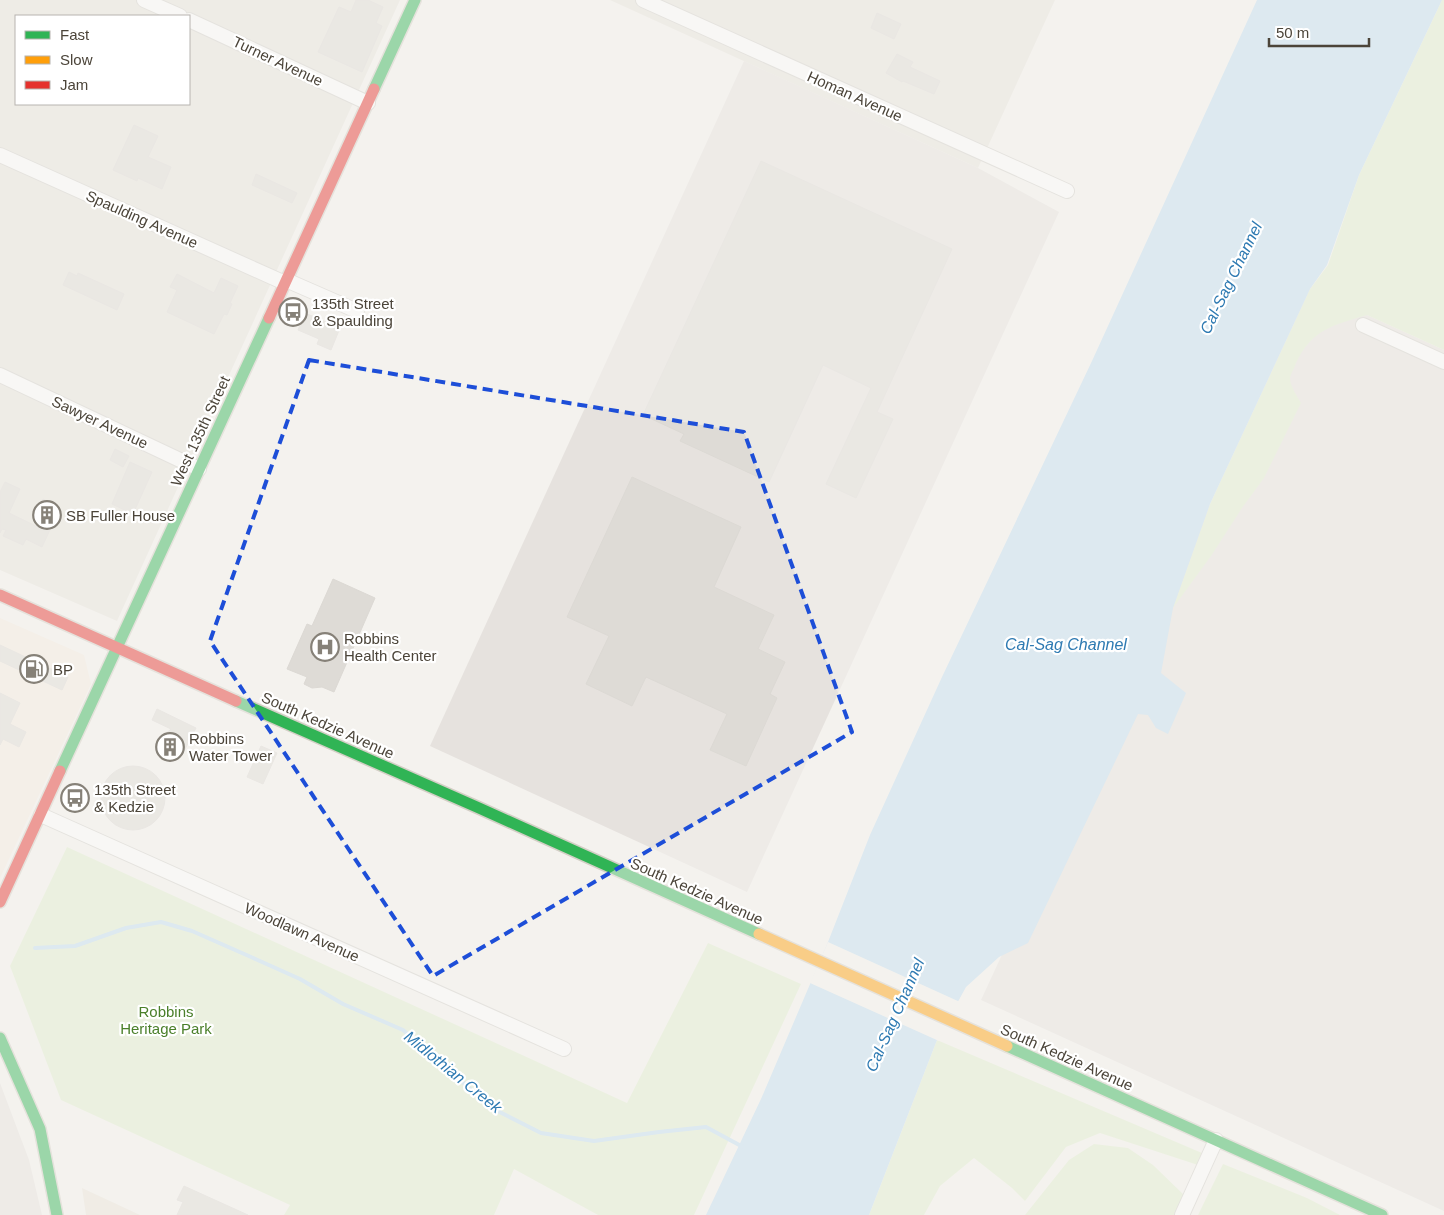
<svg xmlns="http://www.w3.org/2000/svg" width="1444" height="1215" font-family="Helvetica,sans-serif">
  <rect width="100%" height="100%" fill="#f4f2ee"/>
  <g fill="#e7e4dc" fill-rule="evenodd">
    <path d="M0 0H400L117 621 0 570ZM16 16H189V104H16Z"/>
    <path d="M610 0H1055L978 168Z"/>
  </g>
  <path fill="#f3ebdf" d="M0 618 84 655 91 684 0 878Z"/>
  <g fill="#e6e2de">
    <path d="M744 61 978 168 1059 212 747 892 430 746Z"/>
    <path d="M1310 289 1444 350V1211L981 1000Z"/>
    <path d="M0 1083 29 1160 42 1215H0Z"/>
  </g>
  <path fill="#eae5da" d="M82 1188 140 1215H86Z"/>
  <g fill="#e1eecf">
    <path d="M1442 0H1444V350L1367 315C1334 325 1312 329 1296 363 1295 367 1291 373 1290 378 1290 386 1297 396 1301 403L1264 478 1242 508 1211 556 1173 608 1210 504 1310 289 1328 265 1359 175Z"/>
    <path d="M67 847 627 1103 708 943 801 984 694 1215H598L514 1169 494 1215H284L290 1205 61 1100 10 966Z"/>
    <path d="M937 1040 1202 1153 1198 1165 1100 1133 1066 1147 1025 1201 1012 1188 974 1158 940 1186 924 1215H869Z"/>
    <path d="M1094 1144 1128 1148 1153 1165 1185 1196 1175 1215H1025L1069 1160Z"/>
    <path d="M1223 1164 1307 1198 1340 1215H1198Z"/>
  </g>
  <path fill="#c0ddf1" d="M1257 0H1442L1359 175 1327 265 1310 289 1210 504 1173 608 1161 673 1186 693 1168 734 1156 728 1148 715 1138 714 1028 943 999 957 966 987 937 1040 869 1215H706L761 1099 828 942 870 835 942 677 1092 361Z"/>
  <path fill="#f4f2ee" d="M828 942 960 1002 939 1041 810 983Z"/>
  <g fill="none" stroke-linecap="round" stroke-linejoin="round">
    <path stroke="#c0ddf1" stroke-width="4" d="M35 948 75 946 126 928 161 922 192 931 251 957 300 979 343 1004 403 1030 492 1108 541 1133 594 1141 659 1132 706 1127 743 1147"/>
  </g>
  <g fill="#dedbd6" stroke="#dcd9d4">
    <path d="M356 0H368L383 7 376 23 382 26 362 72 318 52 339 7 351 12Z"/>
    <path d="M877 13 901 24 894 39 871 28Z"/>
    <path d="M897 54 913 62 910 67 940 81 934 94 903 81 902 82 886 73Z"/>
    <path d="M134 125 158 136 148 157 171 167 162 189 138 178 137 181 113 170Z"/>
    <path d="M761 161 952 249 877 412 893 419 856 498 826 484 871 388 823 365 769 482 680 441 684 434 643 415Z"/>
    <path d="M256 174 297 193 292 203 252 185Z"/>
    <path d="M69 272 77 276 78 273 124 294 117 310 63 285Z"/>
    <path d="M177 274 214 293 221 278 238 286 230 303 232 304 227 315 224 314 214 334 167 312 177 290 170 287Z"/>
    <path d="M305 313 340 328 331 350 317 344 319 339 298 330Z"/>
    <path d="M115 449 129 456 123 467 110 460Z"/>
    <path d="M130 462 152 472 133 514 112 504Z"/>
    <path d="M632 477 741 527 714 587 774 615 758 649 785 662 770 694 777 698 746 766 710 750 727 714 646 677 632 706 586 684 609 636 567 617Z"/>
    <path d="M5 482 20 489 9 513 40 528 37 511 43 499 60 508 42 547 26 539 23 545 3 536 6 530 2 529 0 533V492Z"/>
    <path d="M333 579 375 598 334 692 322 687 312 688 304 684 307 677 287 669 307 624 312 626Z"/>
    <path d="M0 645 68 677 62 690 0 661Z"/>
    <path d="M0 693 20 703 10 724 26 732 19 747 3 739 0 745Z"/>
    <path d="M157 709 196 728 182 755 175 760H162L157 752 158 743 160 739 171 729 152 720Z"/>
    <path d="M261 746 277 753 263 784 247 777Z"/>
    <circle cx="133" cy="798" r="32"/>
    <path d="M184 1186 248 1215H177L183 1202 177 1200Z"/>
  </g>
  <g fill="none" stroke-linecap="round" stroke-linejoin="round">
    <defs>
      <g id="street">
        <path d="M144 0 180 16"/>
        <path d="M643 0 1067 191"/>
        <path d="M189 20 368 103"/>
        <path d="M0 155 285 283"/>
        <path d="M286 280 357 311"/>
        <path d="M1363 325 1444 362"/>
        <path d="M0 375 199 469"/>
        <path d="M41 815 564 1049"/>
        <path d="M1182 1215 1216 1140"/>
      </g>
      <g id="fast">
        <path d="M374 89 415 0"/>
        <path d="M236 701 479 808 759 934"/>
        <path d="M60 771 269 318"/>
        <path d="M0 1038 40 1129 57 1215"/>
        <path d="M1007 1046 1382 1215"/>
      </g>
      <path id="slow" d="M759 934 1007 1046"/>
      <g id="jam">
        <path d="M269 318 374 89"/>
        <path d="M0 595 236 701"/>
        <path d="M0 902 60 771"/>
      </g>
    </defs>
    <use href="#street" stroke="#d2d0cb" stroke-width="16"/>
    <use href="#fast" stroke="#d3cfc5" stroke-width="14"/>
    <use href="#slow" stroke="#d3cfc5" stroke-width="14"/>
    <use href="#jam" stroke="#d3cfc5" stroke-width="14"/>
    <use href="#street" stroke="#fdfdfc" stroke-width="14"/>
    <use href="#fast" stroke="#30b455" stroke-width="11"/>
    <use href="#slow" stroke="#ff9f0a" stroke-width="11"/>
    <use href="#jam" stroke="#e5322d" stroke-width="11"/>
  </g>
  <path d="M0 0H1444V1215H0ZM309 360 744 432 852 732 433 976 210 641Z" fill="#f4f2ee" fill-opacity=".55" fill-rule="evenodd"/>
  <path fill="none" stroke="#1d4ed8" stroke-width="4" stroke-dasharray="10 6" stroke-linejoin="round" d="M309 360 744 432 852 732 433 976 210 641Z"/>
  <defs>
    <symbol id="bus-ring" viewBox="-11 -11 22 22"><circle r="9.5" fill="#fff" stroke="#868178" stroke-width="1.5"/><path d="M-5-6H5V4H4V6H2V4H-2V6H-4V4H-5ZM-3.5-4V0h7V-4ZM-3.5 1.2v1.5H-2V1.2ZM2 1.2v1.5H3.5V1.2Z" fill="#868178"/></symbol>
    <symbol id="building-ring" viewBox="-11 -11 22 22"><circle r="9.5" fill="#fff" stroke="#868178" stroke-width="1.5"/><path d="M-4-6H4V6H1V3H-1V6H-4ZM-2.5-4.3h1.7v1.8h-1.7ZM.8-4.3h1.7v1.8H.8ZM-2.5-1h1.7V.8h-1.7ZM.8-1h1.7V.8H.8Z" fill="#868178"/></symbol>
    <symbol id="hospital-ring" viewBox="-11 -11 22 22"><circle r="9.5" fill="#fff" stroke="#868178" stroke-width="1.5"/><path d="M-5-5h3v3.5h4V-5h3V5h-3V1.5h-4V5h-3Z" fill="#868178"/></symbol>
    <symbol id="fuel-ring" viewBox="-11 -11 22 22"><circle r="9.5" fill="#fff" stroke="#868178" stroke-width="1.5"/><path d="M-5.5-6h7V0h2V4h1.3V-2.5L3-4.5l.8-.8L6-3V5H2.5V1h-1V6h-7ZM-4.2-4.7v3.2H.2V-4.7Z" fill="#868178"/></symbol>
  </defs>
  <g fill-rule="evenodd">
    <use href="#bus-ring" x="277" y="296" width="32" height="32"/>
    <use href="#building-ring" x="31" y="499" width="32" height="32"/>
    <use href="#hospital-ring" x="309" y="631" width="32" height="32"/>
    <use href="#fuel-ring" x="18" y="653" width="32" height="32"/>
    <use href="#building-ring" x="154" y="731" width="32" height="32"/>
    <use href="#bus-ring" x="59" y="782" width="32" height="32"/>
  </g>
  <g text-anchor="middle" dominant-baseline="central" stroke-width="4.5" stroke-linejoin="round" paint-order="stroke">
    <g font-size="15" fill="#4b4439" stroke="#fff">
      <text transform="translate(278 61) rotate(25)">Turner Avenue</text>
      <text transform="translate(855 96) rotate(24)">Homan Avenue</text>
      <text transform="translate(142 219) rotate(24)">Spaulding Avenue</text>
      <text transform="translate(100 422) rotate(25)">Sawyer Avenue</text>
      <text transform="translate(200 431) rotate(-65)">West 135th Street</text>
      <text transform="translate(328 725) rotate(24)">South Kedzie Avenue</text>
      <text transform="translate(697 891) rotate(24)">South Kedzie Avenue</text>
      <text transform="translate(302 932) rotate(24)">Woodlawn Avenue</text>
      <text transform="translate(1067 1057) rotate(24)">South Kedzie Avenue</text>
    </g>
    <g font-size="15" fill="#4b4439" stroke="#fff" text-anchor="start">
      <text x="312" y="303">135th Street<tspan x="312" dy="17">&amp; Spaulding</tspan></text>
      <text x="66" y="515">SB Fuller House</text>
      <text x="344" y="638">Robbins<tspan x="344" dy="17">Health Center</tspan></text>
      <text x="53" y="669">BP</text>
      <text x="189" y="738">Robbins<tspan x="189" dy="17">Water Tower</tspan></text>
      <text x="94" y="789">135th Street<tspan x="94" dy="17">&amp; Kedzie</tspan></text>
    </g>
    <g font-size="15" fill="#4a7f2a" stroke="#fff">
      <text x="166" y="1011">Robbins<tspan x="166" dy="17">Heritage Park</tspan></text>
    </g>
    <g font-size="16" font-style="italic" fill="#2e7ab2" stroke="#fff">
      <text transform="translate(1231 278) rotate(-64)">Cal-Sag Channel</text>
      <text x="1066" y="644">Cal-Sag Channel</text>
      <text transform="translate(895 1015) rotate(-66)">Cal-Sag Channel</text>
      <text transform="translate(453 1072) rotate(39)">Midlothian Creek</text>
    </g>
  </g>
  <rect x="15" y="15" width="175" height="90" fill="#ffffff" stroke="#b7b4b0"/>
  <rect x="25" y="31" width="25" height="8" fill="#30b455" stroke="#b7b4b0"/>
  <text x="60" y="40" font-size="15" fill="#4b4439">Fast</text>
  <rect x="25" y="56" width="25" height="8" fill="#ff9f0a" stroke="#b7b4b0"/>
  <text x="60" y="65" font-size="15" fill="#4b4439">Slow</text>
  <rect x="25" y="81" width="25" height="8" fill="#e5322d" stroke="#b7b4b0"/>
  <text x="60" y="90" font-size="15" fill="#4b4439">Jam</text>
  <path d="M1269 38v8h100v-8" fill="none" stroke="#4b4439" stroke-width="2.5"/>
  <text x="1276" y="38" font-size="15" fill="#4b4439" stroke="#ffffff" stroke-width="4" paint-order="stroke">50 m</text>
</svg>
